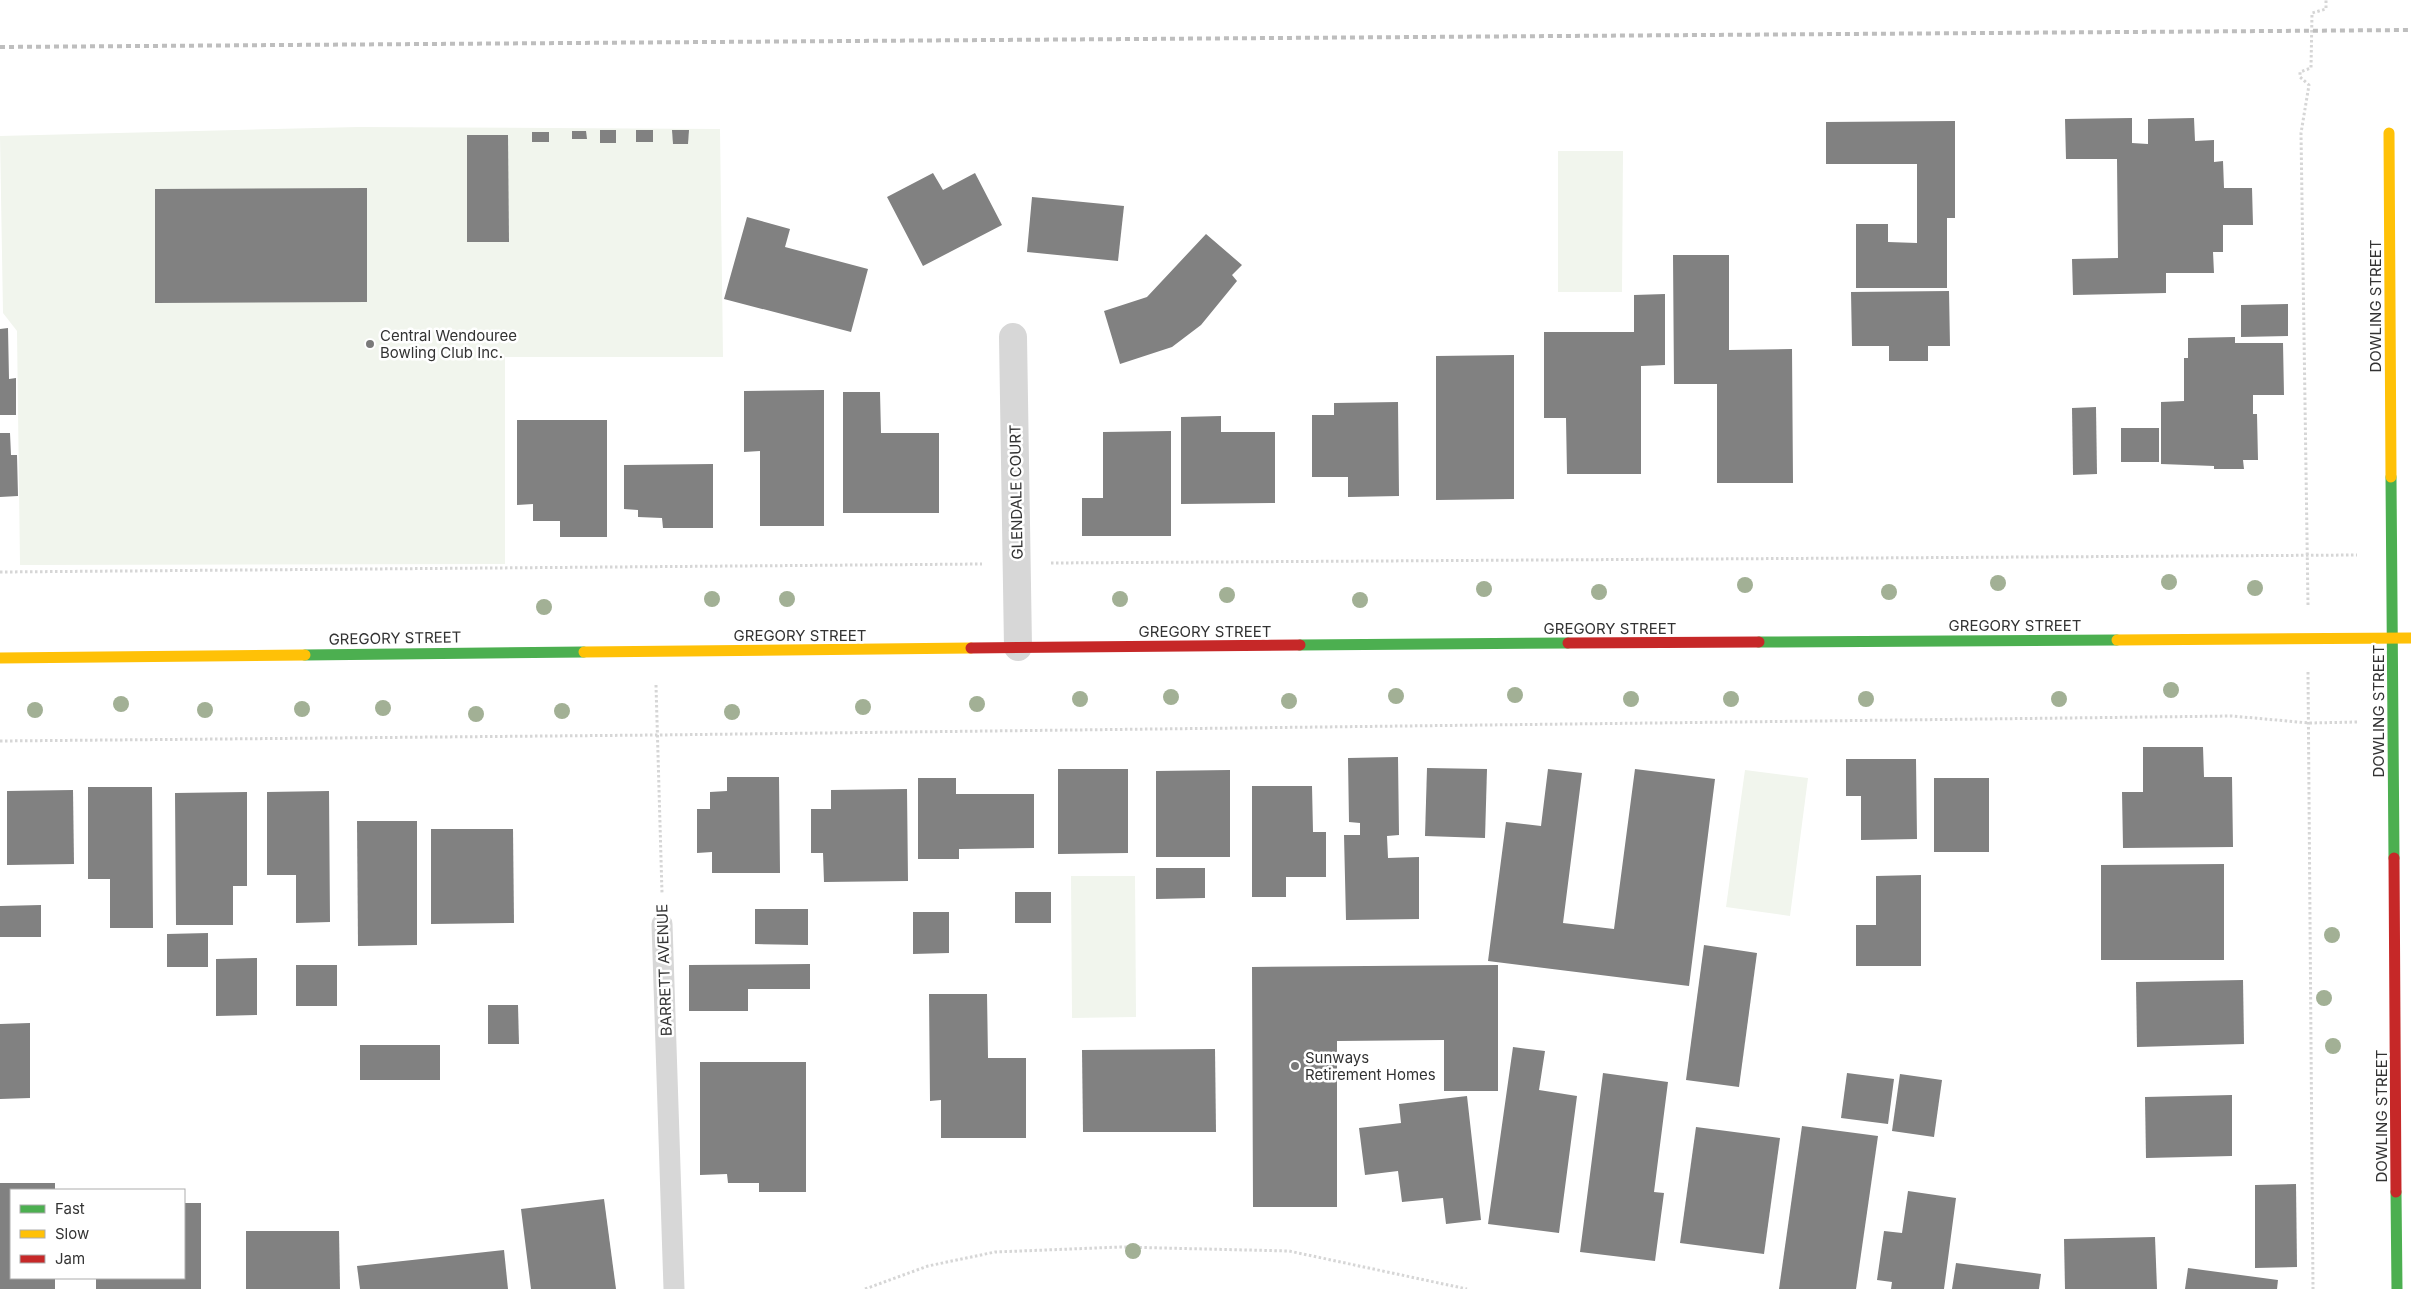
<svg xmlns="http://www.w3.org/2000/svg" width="2411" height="1289" font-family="Inter,sans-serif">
  <rect width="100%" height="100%" fill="#fff"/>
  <g fill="#f1f5ed">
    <path d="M358 127 720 129 723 357H505V564L20 565 17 331 3 313 0 136Z"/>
    <path d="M1558 151H1623L1622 292H1558Z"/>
    <path d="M1745 770 1808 778 1790 916 1726 907Z"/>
    <path d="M1071 876H1135L1136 1017 1072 1018Z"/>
  </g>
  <g fill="#818181">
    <path d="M2132 118V143L2148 144V119L2194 118 2195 141 2214 140V162L2223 161 2224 188H2252L2253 225H2223V252H2213L2214 273H2166V293L2073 295 2072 259 2118 258 2117 159H2066L2065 119Z"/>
    <path d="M1955 121V218H1947V288H1856V224H1888V242L1917 243V164H1826V122Z"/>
    <rect x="600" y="130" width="16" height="13"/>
    <rect x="636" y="130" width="17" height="12"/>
    <path d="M672 130H689L688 144H673Z"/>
    <path d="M572 131H586L587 139H572Z"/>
    <rect x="532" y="132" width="17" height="10"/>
    <path d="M467 135H508L509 242H467Z"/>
    <path d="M933 173 943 190 975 173 1002 225 923 266 887 197Z"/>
    <path d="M367 188V302L155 303V189Z"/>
    <path d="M1032 197 1124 206 1118 261 1027 252Z"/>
    <path d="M747 217 790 229 785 247 868 269 851 332 724 299Z"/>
    <path d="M1206 234 1242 265 1232 275 1237 281 1201 325 1172 347 1120 364 1104 311 1147 297Z"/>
    <path d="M1673 255H1729V350L1792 349 1793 483H1717V384H1674Z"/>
    <path d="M1949 291 1950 346H1928V361H1889V346H1852L1851 292Z"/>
    <path d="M1665 294V365L1641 366V474H1567L1566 418H1544V332H1634V295Z"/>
    <path d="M2288 304V336L2241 337V305Z"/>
    <path d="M8 328 9 379 16 378V415H0V329Z"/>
    <path d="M2235 337V343H2283L2284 395H2253V414H2257L2258 460H2243L2244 469H2214V466L2161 464V402L2184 401V358H2188V338Z"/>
    <path d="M1514 355V499L1436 500V356Z"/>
    <path d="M824 390V526H760V451L744 452V391Z"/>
    <path d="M843 392H880L881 433H939V513H843Z"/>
    <path d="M1398 402 1399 496 1348 497V477H1312V415H1334V403Z"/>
    <path d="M2096 407 2097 474 2073 475 2072 408Z"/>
    <path d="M1221 416V432H1275V503L1181 504V417Z"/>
    <path d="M517 420H607V537H560V521H533V504L517 505Z"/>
    <rect x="2121" y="428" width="38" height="34"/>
    <path d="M1171 431V536H1082V498H1103V432Z"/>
    <path d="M0 433H10L11 455H17L18 496 0 497Z"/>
    <path d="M713 464V528H663L662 518 638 517V510L624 509V465Z"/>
    <path d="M2143 747H2203L2204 777H2232L2233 847 2123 848 2122 792H2143Z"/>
    <path d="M1398 757 1399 835 1387 836 1388 858 1419 857V919L1346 920 1344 835H1360V823L1349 822 1348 758Z"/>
    <path d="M1846 759H1916L1917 839 1861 840V796H1846Z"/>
    <path d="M1427 768 1487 769 1485 838 1425 836Z"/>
    <path d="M1058 769H1128V853L1058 854Z"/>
    <path d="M1548 769 1582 773 1563 923 1614 929 1635 769 1715 779 1689 986 1488 961 1506 822 1541 826Z"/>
    <path d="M1230 770V857H1156V771Z"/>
    <path d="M727 777H779L780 873H712V852L697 853V809H710V792L727 791Z"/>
    <path d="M918 778H956V794H1034V848L959 849V859H918Z"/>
    <rect x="1934" y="778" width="55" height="74"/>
    <path d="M1252 786H1312L1313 832H1326V877H1286V897H1252Z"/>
    <path d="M88 787H152L153 928H110V879H88Z"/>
    <path d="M907 789 908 881 824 882 823 853H811V809H831V790Z"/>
    <path d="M73 790 74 864 7 865V791Z"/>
    <path d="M329 791 330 922 296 923V875H267V792Z"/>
    <path d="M247 792V886H233V925H176L175 793Z"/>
    <path d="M357 821H417V945L358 946Z"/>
    <path d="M431 829H513L514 923 431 924Z"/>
    <path d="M2224 864V960H2101V865Z"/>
    <path d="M1156 868H1205V898L1156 899Z"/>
    <path d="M1921 875V966H1856V925H1876V876Z"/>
    <rect x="1015" y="892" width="36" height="31"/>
    <path d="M41 905V937H0V906Z"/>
    <path d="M755 909H808V945L755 944Z"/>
    <path d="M913 912H949V953L913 954Z"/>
    <path d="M208 933V967H167V934Z"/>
    <path d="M1704 945 1757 953 1739 1087 1686 1080Z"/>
    <path d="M257 958V1015L216 1016V959Z"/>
    <path d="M810 964V989H748V1011H689V965Z"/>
    <rect x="296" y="965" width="41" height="41"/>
    <path d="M1498 965V1091H1444V1040L1337 1041V1207H1253L1252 967Z"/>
    <path d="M2243 980 2244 1044 2137 1047 2136 982Z"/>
    <path d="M929 994H987L988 1058H1026V1138H941V1100L930 1101Z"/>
    <path d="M488 1005H518L519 1044H488Z"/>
    <path d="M30 1023V1098L0 1099V1024Z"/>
    <rect x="360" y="1045" width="80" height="35"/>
    <path d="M1513 1047 1545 1051 1539 1090 1577 1096 1559 1233 1488 1224Z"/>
    <path d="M1215 1049 1216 1132H1083L1082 1050Z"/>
    <path d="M700 1062H806V1192H759V1183H728L727 1174 700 1175Z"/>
    <path d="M1603 1073 1668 1082 1654 1192 1664 1193 1655 1261 1580 1252Z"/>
    <path d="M1847 1073 1894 1079 1888 1124 1841 1118Z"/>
    <path d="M1900 1074 1942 1080 1934 1137 1892 1131Z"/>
    <path d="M2232 1095V1156L2146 1158 2145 1097Z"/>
    <path d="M1467 1096 1481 1220 1446 1224 1443 1198 1402 1202 1398 1171 1365 1175 1359 1128 1401 1123 1399 1104Z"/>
    <path d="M1802 1126 1878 1136 1856 1289H1779Z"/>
    <path d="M1696 1127 1780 1138 1764 1254 1680 1243Z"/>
    <path d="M0 1183H55V1190H11V1278H55V1289H0Z"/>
    <path d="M2296 1184 2297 1267 2255 1268V1185Z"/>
    <path d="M1908 1191 1956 1198 1944 1289H1891L1892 1282 1877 1280 1884 1231 1902 1233Z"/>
    <path d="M604 1199 616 1289H531L521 1209Z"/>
    <path d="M184 1203H201V1289H96V1278H184Z"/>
    <path d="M246 1231H339L340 1289H246Z"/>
    <path d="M2155 1237 2157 1289H2065L2064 1239Z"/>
    <path d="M504 1250 508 1289H360L357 1266Z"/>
    <path d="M1956 1263 2041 1274 2039 1289H1952Z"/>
    <path d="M2188 1268 2278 1280 2277 1289H2185Z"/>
  </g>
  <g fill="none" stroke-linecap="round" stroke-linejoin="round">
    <g stroke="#d6d6d6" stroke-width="3" stroke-dasharray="2.5 2.5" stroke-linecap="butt">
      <path d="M1051 563 2357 555"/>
      <path d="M0 572 982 564"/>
      <path d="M2308 605 2301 133 2309 85 2300 77V72L2311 68 2312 13 2326 9V0"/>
      <path d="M2308 672 2313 1289"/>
      <path d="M656 685 662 893"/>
      <path d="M0 741 658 735 2232 716 2309 723 2358 722"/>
      <path d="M865 1289 928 1266 995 1252 1121 1247 1289 1251 1467 1289"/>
    </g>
    <path stroke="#d7d7d7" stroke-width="21" d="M662 924 674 1289"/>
    <path stroke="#d7d7d7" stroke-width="28" d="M1013 337 1018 647"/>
    <g stroke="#4caf50" stroke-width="11">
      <path d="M2391 477 2394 858"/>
      <path d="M1759 642 2117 640"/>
      <path d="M1300 645 1568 643"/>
      <path d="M305 655 584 652"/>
      <path d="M2396 1192 2397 1289"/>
    </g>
    <g stroke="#ffc107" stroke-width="11">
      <path d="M2389 133 2391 477"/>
      <path d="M2117 640 2411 638"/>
      <path d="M584 652 971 648"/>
      <path d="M0 658 305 655"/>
    </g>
    <g stroke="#c62828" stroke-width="11">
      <path d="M1568 643 1759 642"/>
      <path d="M971 648 1300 645"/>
      <path d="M2394 858 2396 1192"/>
    </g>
    <path stroke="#bebebe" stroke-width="4" stroke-dasharray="5 4" stroke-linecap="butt" d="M0 47 2411 30"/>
  </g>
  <g fill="#a2b095">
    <circle cx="2169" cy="582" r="8"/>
    <circle cx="1998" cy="583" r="8"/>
    <circle cx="1745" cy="585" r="8"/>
    <circle cx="2255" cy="588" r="8"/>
    <circle cx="1484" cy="589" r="8"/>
    <circle cx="1599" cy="592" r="8"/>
    <circle cx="1889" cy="592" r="8"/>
    <circle cx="1227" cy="595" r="8"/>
    <circle cx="712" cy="599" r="8"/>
    <circle cx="787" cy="599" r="8"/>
    <circle cx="1120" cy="599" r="8"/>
    <circle cx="1360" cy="600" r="8"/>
    <circle cx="544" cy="607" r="8"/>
    <circle cx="2171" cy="690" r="8"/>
    <circle cx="1515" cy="695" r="8"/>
    <circle cx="1396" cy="696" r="8"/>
    <circle cx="1171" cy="697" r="8"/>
    <circle cx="1080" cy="699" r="8"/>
    <circle cx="1631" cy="699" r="8"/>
    <circle cx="1731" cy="699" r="8"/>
    <circle cx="1866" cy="699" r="8"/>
    <circle cx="2059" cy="699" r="8"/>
    <circle cx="1289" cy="701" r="8"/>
    <circle cx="121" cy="704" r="8"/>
    <circle cx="977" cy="704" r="8"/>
    <circle cx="863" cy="707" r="8"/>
    <circle cx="383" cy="708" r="8"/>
    <circle cx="302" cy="709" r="8"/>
    <circle cx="35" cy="710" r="8"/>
    <circle cx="205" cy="710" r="8"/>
    <circle cx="562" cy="711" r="8"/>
    <circle cx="732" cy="712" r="8"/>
    <circle cx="476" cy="714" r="8"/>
    <circle cx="2332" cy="935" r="8"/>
    <circle cx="2324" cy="998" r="8"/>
    <circle cx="2333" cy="1046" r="8"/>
    <circle cx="1133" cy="1251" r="8"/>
  </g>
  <g fill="#7a7a7a" stroke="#fff" stroke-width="2">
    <circle cx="370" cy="344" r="5"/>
    <circle cx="1295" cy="1066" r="5"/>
  </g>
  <g text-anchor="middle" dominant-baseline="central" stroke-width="5" stroke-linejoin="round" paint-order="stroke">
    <g font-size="15" fill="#333" stroke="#fff">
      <text transform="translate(2375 306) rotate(-90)">DOWLING STREET</text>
      <text transform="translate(1016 492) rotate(-91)">GLENDALE COURT</text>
      <text x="2015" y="625">GREGORY STREET</text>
      <text x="1610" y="628">GREGORY STREET</text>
      <text x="1205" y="631">GREGORY STREET</text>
      <text x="800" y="635">GREGORY STREET</text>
      <text transform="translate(395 638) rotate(-1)">GREGORY STREET</text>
      <text transform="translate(2378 711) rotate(-90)">DOWLING STREET</text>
      <text transform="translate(664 970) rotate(-92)">BARRETT AVENUE</text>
      <text transform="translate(2381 1116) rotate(-90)">DOWLING STREET</text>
    </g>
    <g font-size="15" fill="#333" stroke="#fff" text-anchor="start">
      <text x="380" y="335">Central Wendouree<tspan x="380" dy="17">Bowling Club Inc.</tspan></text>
      <text x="1305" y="1057">Sunways<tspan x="1305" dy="17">Retirement Homes</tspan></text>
    </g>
  </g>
  <rect x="10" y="1189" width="175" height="90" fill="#ffffff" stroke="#adadad"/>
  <rect x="20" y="1205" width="25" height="8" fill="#4caf50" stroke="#adadad"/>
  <text x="55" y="1214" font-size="15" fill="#333333">Fast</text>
  <rect x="20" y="1230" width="25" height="8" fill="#ffc107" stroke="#adadad"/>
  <text x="55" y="1239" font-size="15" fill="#333333">Slow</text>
  <rect x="20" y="1255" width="25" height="8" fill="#c62828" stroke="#adadad"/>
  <text x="55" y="1264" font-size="15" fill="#333333">Jam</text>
</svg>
